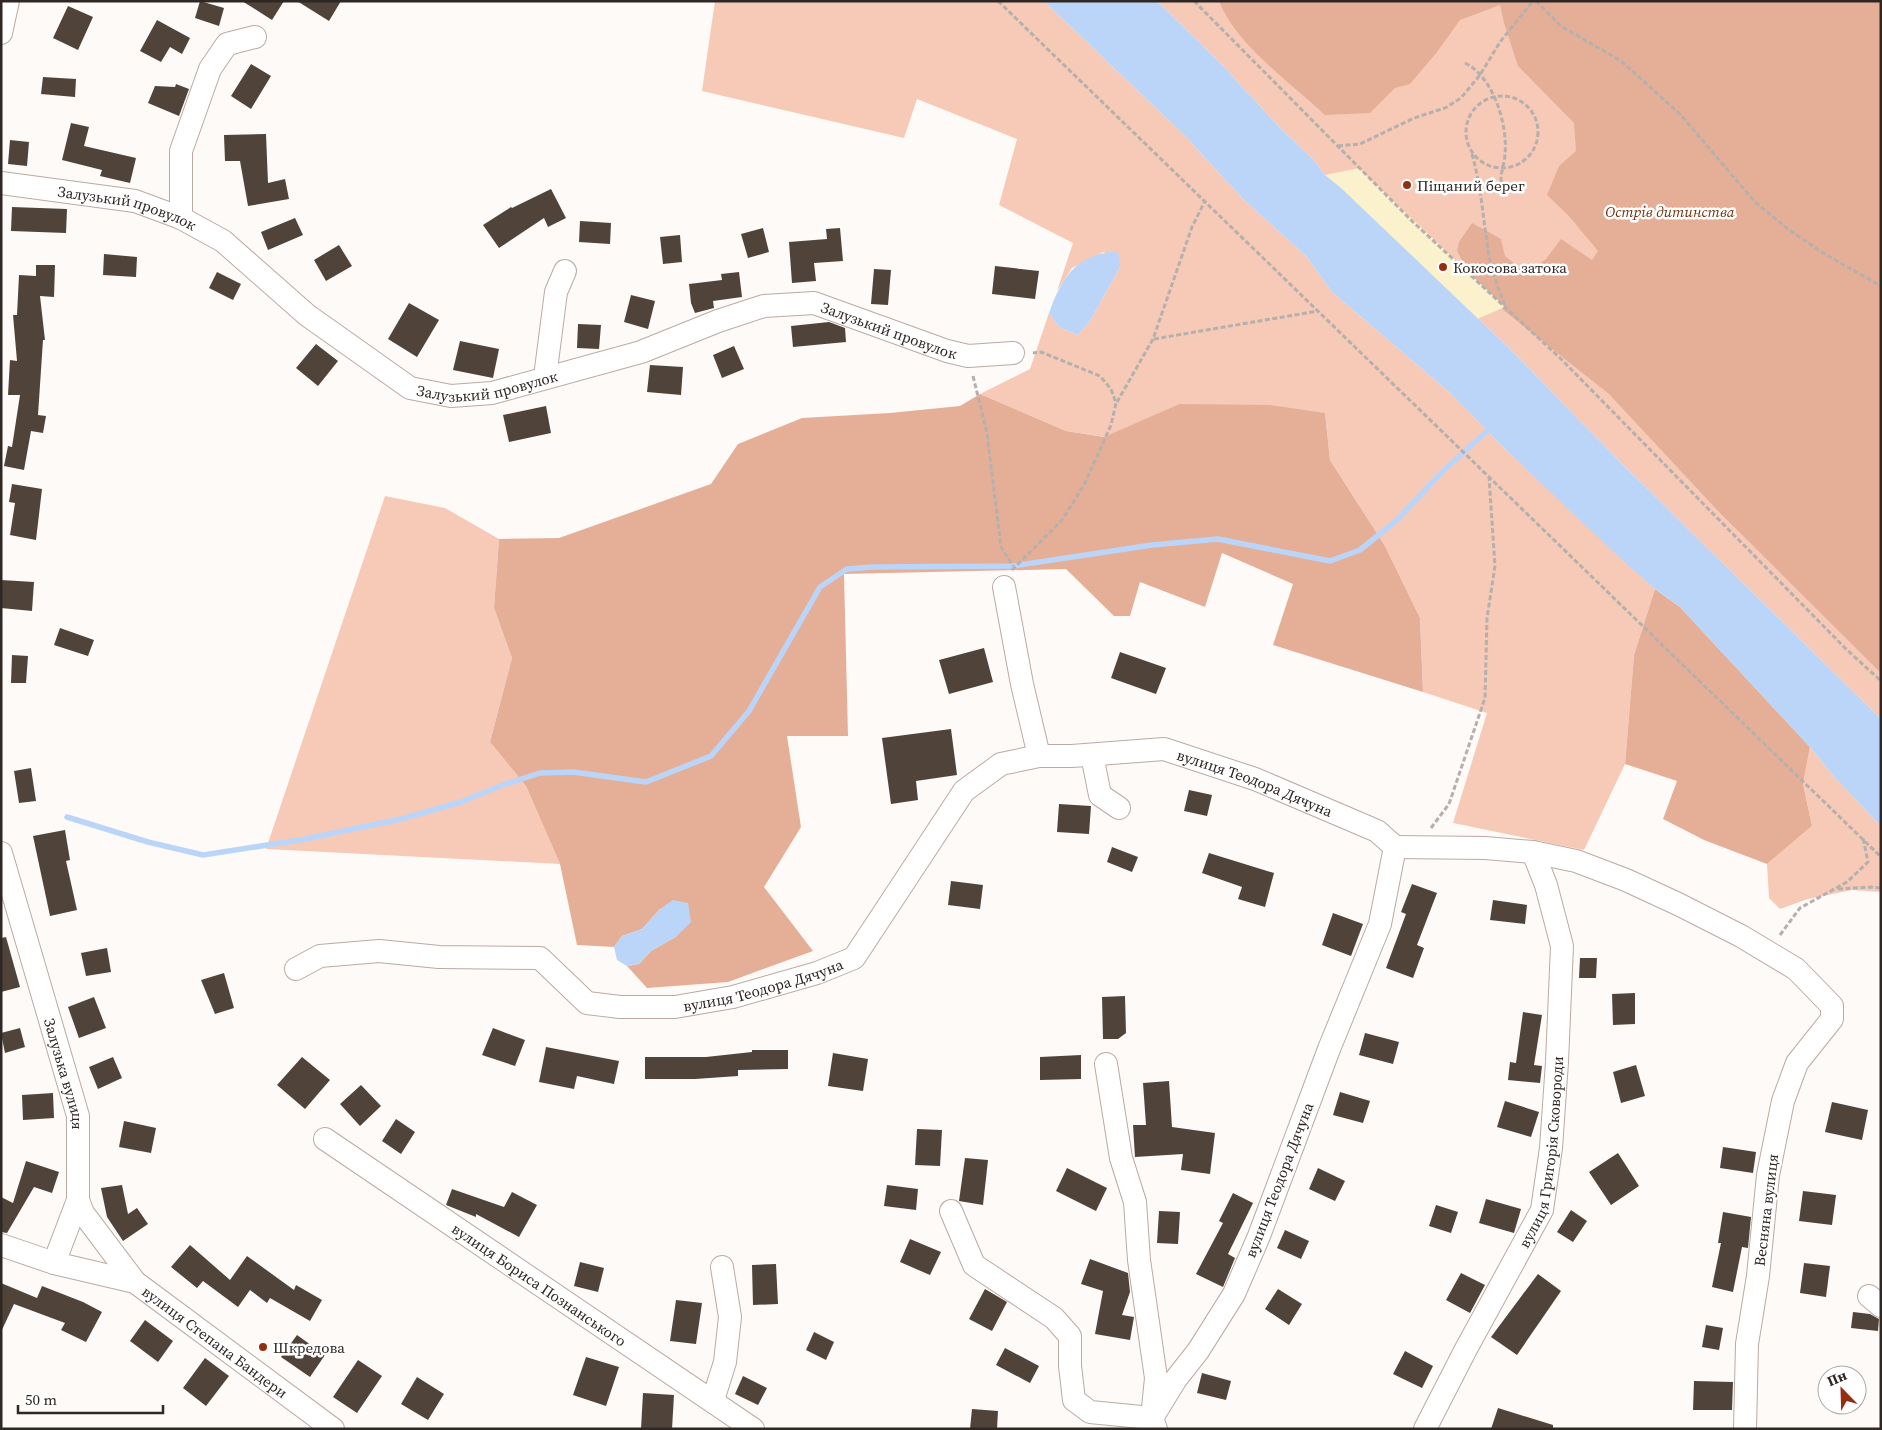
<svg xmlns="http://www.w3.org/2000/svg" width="1882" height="1430" font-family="'Source Serif 4',serif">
  <rect width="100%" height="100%" fill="#fefaf8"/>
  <g fill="#f6cab6">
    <path d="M715 1H1044L1185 136 1243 199 1306 256 1332 292 1449 392 1506 450 1655 589 1634 655 1625 764 1584 850 1453 823 1487 713 1423 692 1420 618 1385 546 1330 460 1325 413 1179 404 1105 437 1066 431 980 394 1030 369 1049 313 1059 327 1078 335 1090 321 1120 267 1104 252 1072 268 1057 291 1073 243 999 205 1017 139 917 99 904 138 702 91Z"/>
    <path d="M1157 1H1881V719L1623 465 1512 351 1341 188 1325 175 1313 159 1281 129 1223 66Z"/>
    <path d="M385 496 445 508 499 539 494 608 512 658 490 742 526 786 560 864 266 849Z"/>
    <path d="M1810 747 1836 779 1881 826V892L1852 890 1808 899 1780 909 1769 898 1767 864 1812 826 1803 784Z"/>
  </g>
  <g fill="#e5af97">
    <path d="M1219 1H1881V673L1718 511 1609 394 1478 290 1457 251 1459 242 1472 223 1501 239 1505 256 1526 273 1546 259 1561 239 1592 260 1598 251 1568 215 1547 195 1559 166 1576 151 1574 123 1518 66 1504 23 1500 5 1460 20 1437 52 1410 84 1395 88 1370 113 1325 115C1292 84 1236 45 1219 1Z"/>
    <path d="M980 394 1066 431 1104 437 1179 404 1270 405 1325 413 1330 460 1385 546 1420 618 1423 692 1273 645 1293 584 1222 553 1205 607 1140 582 1130 616H1114L1066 569 844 574 848 736H787L801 827 764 887 813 951 728 982 647 988 627 966 639 964 651 951 677 936 660 909 642 929 622 936 614 947 577 945 560 864 526 786 490 742 512 658 494 608 499 539 559 538 711 484 738 444 802 418 890 413 960 406Z"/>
    <path d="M1655 589 1680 607 1810 747 1803 784 1812 826 1767 864 1704 840 1663 819 1677 781 1625 764 1634 655Z"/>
  </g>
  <path fill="#fbf1cc" d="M1359 168 1505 307 1477 319 1325 175Z"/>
  <g fill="#bbd5f9">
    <path d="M1044 1H1157L1223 66 1281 129 1313 159 1325 175 1341 188 1512 351 1623 465 1881 719V826L1836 779 1810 747 1680 607 1655 589 1621 559 1506 450 1449 392 1332 292 1306 256 1243 199 1185 136Z"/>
    <path d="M1118 251 1120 267 1090 321 1078 335 1059 327 1049 313C1062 276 1076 255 1118 251Z"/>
    <path d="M673 900 688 903 691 922 677 936 651 951 639 964 627 966 617 960 614 947 622 936 642 929 660 909Z"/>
  </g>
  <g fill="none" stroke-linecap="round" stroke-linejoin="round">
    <path stroke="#bbd5f9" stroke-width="5.5" d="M67 817 148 842 203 855 300 840 401 819 461 802 500 786 540 773 573 772 646 782 711 756 749 711 820 587 847 569 873 567 1013 566 1152 545 1218 539 1330 561 1360 550 1397 520 1441 473 1487 431"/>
  </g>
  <g fill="#50443a">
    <path d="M200 1 224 8 219 26 195 18Z"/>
    <path d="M242 1H284L272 20Z"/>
    <path d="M297 1H341L329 21Z"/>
    <path d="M68 6 93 17 78 50 53 38Z"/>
    <path d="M157 20 190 38 182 54 170 47 161 62 140 51Z"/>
    <path d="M251 64 271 76 251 109 231 96Z"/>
    <path d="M43 77 76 79 75 97 41 94Z"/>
    <path d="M176 84 189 89 179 116 148 103 155 86 175 87Z"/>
    <path d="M71 123 89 127 84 146 136 158 130 183 100 176 102 170 62 160Z"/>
    <path d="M266 134 268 183 285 179 289 199 248 206 240 161H225L224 135Z"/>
    <path d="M10 140 29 142 27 166 8 164Z"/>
    <path d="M551 189 566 218 548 227 544 218 499 248 483 225 511 207 512 208Z"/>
    <path d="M12 207 67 209 66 233 11 231Z"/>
    <path d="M295 218 303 235 268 250 261 232Z"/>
    <path d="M580 221 611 223 610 244 579 242Z"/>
    <path d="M763 228 769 252 748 258 741 234Z"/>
    <path d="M840 228 843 261 814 263 816 281 792 283 789 242 827 239 826 229Z"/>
    <path d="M680 235 682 262 663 264 660 237Z"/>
    <path d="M339 245 352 266 326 281 314 260Z"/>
    <path d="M104 254 137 257 136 277 103 275Z"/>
    <path d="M36 265H55L54 297 40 296 45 340H43L38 415 46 416 43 433 31 431 24 470 4 466 8 446 12 447 20 395H8L10 360 17 361 13 315H17L19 275 36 276Z"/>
    <path d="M995 266 1039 271 1035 299 992 294Z"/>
    <path d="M874 269 891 270 888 305 871 304Z"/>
    <path d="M217 272 241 284 233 300 209 288Z"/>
    <path d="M739 272 742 297 713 301 714 308 695 313 691 303 689 284 722 280 721 274Z"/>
    <path d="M631 295 655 301 648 329 624 322Z"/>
    <path d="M409 303 439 320 417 357 388 339Z"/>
    <path d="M829 322 845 328 846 342 793 347 791 326Z"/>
    <path d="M578 324 601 325 599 349 577 348Z"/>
    <path d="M460 341 499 349 493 378 453 370Z"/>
    <path d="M316 344 338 361 318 386 296 368Z"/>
    <path d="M734 346 744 369 722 378 713 355Z"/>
    <path d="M650 365 683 367 681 395 647 392Z"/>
    <path d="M546 406 551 433 509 442 503 415Z"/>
    <path d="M12 484 42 489 36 540 10 535 15 503 9 502Z"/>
    <path d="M1 580 34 582 32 611 1 608Z"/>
    <path d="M60 628 94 640 88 656 54 645Z"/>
    <path d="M984 648 993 682 949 694 939 660Z"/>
    <path d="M1120 652 1166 668 1156 694 1111 678Z"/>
    <path d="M12 655 28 656 26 683H11Z"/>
    <path d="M951 729 957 775 916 781 918 800 891 804 882 738Z"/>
    <path d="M31 768 36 801 19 803 14 771Z"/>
    <path d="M1189 790 1212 795 1207 816 1184 811Z"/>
    <path d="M1059 804 1091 806 1089 834 1057 832Z"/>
    <path d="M65 830 70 860 66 861 77 910 50 916 33 836Z"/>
    <path d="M1112 847 1138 857 1132 872 1107 862Z"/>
    <path d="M1209 853 1274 873 1265 907 1238 899 1242 887 1202 873Z"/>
    <path d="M951 881 983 885 980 909 948 905Z"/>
    <path d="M1412 884 1437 893 1417 945 1424 948 1413 978 1386 968 1406 914 1401 912Z"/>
    <path d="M1493 900 1527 905 1525 924 1490 920Z"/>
    <path d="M1333 913 1363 924 1351 956 1322 945Z"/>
    <path d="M6 937 20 987 1 992V938Z"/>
    <path d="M107 948 111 972 86 976 81 953Z"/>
    <path d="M1580 958H1597L1596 978H1579Z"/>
    <path d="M224 973 234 1008 215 1014 201 980Z"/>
    <path d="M1635 993V1024L1613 1025 1612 994Z"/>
    <path d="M1125 996 1126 1033 1118 1039H1103L1102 997Z"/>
    <path d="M94 997 106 1028 79 1038 68 1007Z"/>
    <path d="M1523 1012 1542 1015 1534 1065 1542 1066 1540 1083 1508 1080 1510 1062 1516 1063Z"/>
    <path d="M20 1028 25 1047 5 1053 1 1033Z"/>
    <path d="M493 1028 525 1040 515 1066 482 1055Z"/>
    <path d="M1365 1033 1399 1042 1393 1064 1359 1055Z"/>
    <path d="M546 1047 619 1061 614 1084 577 1076 574 1089 539 1082Z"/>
    <path d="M752 1050H788V1069L738 1070V1076L695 1079H645V1057H706L752 1052Z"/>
    <path d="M833 1053 868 1059 863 1091 828 1086Z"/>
    <path d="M1081 1055V1079L1040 1080V1057Z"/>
    <path d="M113 1057 122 1078 98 1089 89 1067Z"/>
    <path d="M302 1057 330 1080 305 1109 277 1085Z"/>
    <path d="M1636 1065 1645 1096 1621 1103 1613 1072Z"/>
    <path d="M1169 1081 1172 1127 1215 1133 1210 1174 1181 1170 1183 1154 1135 1157 1133 1125H1146L1143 1083Z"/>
    <path d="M361 1085 381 1106 360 1126 340 1104Z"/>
    <path d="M1340 1092 1370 1101 1363 1123 1333 1115Z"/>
    <path d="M53 1093 54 1118 23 1120 22 1095Z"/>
    <path d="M1505 1101 1539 1112 1531 1137 1497 1127Z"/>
    <path d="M1832 1102 1868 1110 1862 1140 1825 1132Z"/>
    <path d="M396 1119 415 1132 401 1154 382 1141Z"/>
    <path d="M124 1121 156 1128 151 1153 119 1147Z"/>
    <path d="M917 1129 942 1130 940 1166 915 1165Z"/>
    <path d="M1723 1147 1756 1152 1753 1173 1720 1168Z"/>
    <path d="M1618 1153 1639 1186 1611 1205 1589 1172Z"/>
    <path d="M965 1158 988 1160 983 1205 959 1201Z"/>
    <path d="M26 1161 59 1172 52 1193 34 1187 7 1233 1 1232V1197L13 1203Z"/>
    <path d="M1067 1168 1107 1188 1096 1211 1056 1191Z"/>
    <path d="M1318 1168 1345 1181 1335 1201 1309 1189Z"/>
    <path d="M122 1185 128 1214 137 1208 148 1224 123 1241 107 1217 101 1188Z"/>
    <path d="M887 1185 918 1189 916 1210 884 1206Z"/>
    <path d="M452 1189 504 1207 512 1192 537 1205 519 1237 476 1214V1217L446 1205Z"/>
    <path d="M1803 1191 1836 1195 1832 1225 1799 1221Z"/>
    <path d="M1233 1193 1253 1203 1228 1254 1235 1258 1223 1287 1196 1274 1223 1223 1219 1221Z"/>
    <path d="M1486 1199 1521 1209 1514 1233 1479 1223Z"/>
    <path d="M1436 1205 1458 1212 1451 1233 1429 1226Z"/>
    <path d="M1571 1210 1587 1221 1573 1242 1557 1232Z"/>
    <path d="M1159 1211 1180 1212 1178 1244 1157 1243Z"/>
    <path d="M1723 1212 1751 1217 1748 1248 1742 1247 1733 1292 1712 1287 1721 1243H1718Z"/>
    <path d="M1285 1230 1309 1241 1301 1259 1277 1248Z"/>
    <path d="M910 1239 941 1252 930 1275 900 1262Z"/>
    <path d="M190 1245 230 1280 247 1256 294 1290 296 1285 322 1300 310 1321 270 1298 267 1303 250 1290 238 1307 203 1281 197 1288 171 1267Z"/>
    <path d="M1090 1259 1128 1273 1130 1292 1122 1315 1134 1317 1130 1340 1095 1334 1103 1291 1081 1284Z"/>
    <path d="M580 1262 604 1268 598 1292 574 1286Z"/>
    <path d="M1804 1263 1830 1266 1826 1297 1800 1293Z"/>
    <path d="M776 1264 778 1304 753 1305 752 1265Z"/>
    <path d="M1461 1273 1485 1285 1470 1313 1446 1300Z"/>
    <path d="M1538 1274 1561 1291 1517 1355 1491 1337Z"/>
    <path d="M1 1283 37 1298 42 1286 83 1302 102 1312 86 1342 61 1330 65 1323 14 1304 1 1332Z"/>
    <path d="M985 1289 1007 1302 992 1331 969 1319Z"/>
    <path d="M1278 1289 1302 1304 1289 1325 1265 1309Z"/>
    <path d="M676 1300 702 1303 696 1344 670 1341Z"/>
    <path d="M1853 1312 1870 1314 1879 1319 1878 1331 1851 1328Z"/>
    <path d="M145 1320 173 1341 158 1362 130 1341Z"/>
    <path d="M1706 1325 1723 1328 1719 1350 1702 1347Z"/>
    <path d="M814 1332 834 1342 826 1360 806 1350Z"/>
    <path d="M297 1335 325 1355 310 1377 281 1357Z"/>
    <path d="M1005 1348 1039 1366 1030 1383 996 1365Z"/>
    <path d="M1405 1351 1433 1366 1422 1388 1393 1374Z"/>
    <path d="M586 1357 619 1367 606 1406 573 1395Z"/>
    <path d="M205 1358 229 1376 206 1406 183 1388Z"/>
    <path d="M358 1360 382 1376 357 1413 333 1397Z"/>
    <path d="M1202 1373 1231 1381 1226 1400 1197 1393Z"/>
    <path d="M743 1376 767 1388 758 1405 735 1394Z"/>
    <path d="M417 1377 444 1394 428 1420 401 1404Z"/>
    <path d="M1694 1381 1733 1382 1732 1410H1693Z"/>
    <path d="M643 1393 674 1395 672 1429H641Z"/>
    <path d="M1498 1408 1553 1425V1429H1491Z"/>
    <path d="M972 1409 998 1411 997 1429H970Z"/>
  </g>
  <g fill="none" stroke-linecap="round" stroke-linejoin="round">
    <defs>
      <g id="minor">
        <path d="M1 33 8 1"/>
        <path id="s1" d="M1 183 135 201 181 218 223 241 307 315 410 388 451 396 492 393 641 352 718 321 764 306 814 303 947 351 968 356 1013 353"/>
        <path d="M181 218V151L210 69 227 44 255 37"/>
        <path d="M545 377 556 292 565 271"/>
        <path d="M1004 587 1022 684 1039 756"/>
        <path d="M1092 755 1100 795 1119 808"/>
        <path d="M1395 847 1485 848 1533 852 1576 861 1626 880 1678 904 1741 936 1796 969 1832 1006V1019L1797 1063 1783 1101 1768 1175 1758 1276 1747 1344 1745 1429"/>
        <path id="s2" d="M1 853 78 1116V1200L83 1213 135 1282"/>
        <path id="s3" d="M296 969 320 956 379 951 439 957 540 958 587 1003 620 1007H675L733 997 817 973 854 958 964 791 1001 764 1039 756H1072L1164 749 1255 779 1377 831 1395 847 1380 924 1329 1049 1259 1236 1234 1294 1198 1351 1176 1379 1152 1418 1156 1429"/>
        <path id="s4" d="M325 1139 753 1429"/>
        <path d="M951 1211 974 1265 1054 1318 1070 1336V1366L1074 1400 1090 1412 1152 1418 1156 1378 1139 1260 1135 1202 1121 1158 1106 1064"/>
        <path id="s5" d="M1 1245 54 1263 135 1282 333 1429"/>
        <path d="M54 1263 78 1200"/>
        <path d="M1869 1296 1881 1306"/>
        <path d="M713 1400 725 1362 730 1317 722 1267"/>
        <path id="s6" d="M1425 1429 1466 1349 1542 1210 1551 1148 1557 1062 1562 946 1546 885 1533 852"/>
      </g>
    </defs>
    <use href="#minor" stroke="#bbaaa2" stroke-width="24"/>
    <g stroke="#b5b0ad" stroke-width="3" stroke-dasharray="5 2.5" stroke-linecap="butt">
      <path d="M998 1 1881 857"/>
      <path d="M1194 1 1413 222 1560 358 1846 649 1881 681"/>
      <path d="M1536 1 1561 26 1621 61 1680 114 1754 201 1788 229 1823 253 1881 286"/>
      <path d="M1465 63C1494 77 1508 126 1505 155 1504 166 1499 176 1502 186"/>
      <circle cx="1502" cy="132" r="36"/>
      <path d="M1338 146 1360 144 1414 118 1445 108 1461 98 1480 75 1500 42 1533 1"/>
      <path d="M1472 154C1481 186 1483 217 1488 250 1491 269 1498 288 1505 306"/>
      <path d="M1154 339 1318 311"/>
      <path d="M973 376 987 433 1001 547 1013 566"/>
      <path d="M1117 402 1153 339 1192 227 1205 201"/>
      <path d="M1012 570 1062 520 1084 485 1111 425 1116 403 1111 389 1100 376 1041 352 1033 353"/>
      <path d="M1431 828 1449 804 1485 698 1487 618 1495 566 1489 477"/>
      <path d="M1838 889 1871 887 1881 888"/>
      <path d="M1780 935 1800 908 1847 882 1868 862 1863 838"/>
    </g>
    <use href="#minor" stroke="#fff" stroke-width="22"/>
  </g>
  <g fill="#952d12" stroke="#fff" stroke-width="2">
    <circle cx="1407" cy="185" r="5"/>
    <circle cx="1443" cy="267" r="5"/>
    <circle cx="263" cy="1347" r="5"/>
  </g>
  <g text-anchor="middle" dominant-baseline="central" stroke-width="5" stroke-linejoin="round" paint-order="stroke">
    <g font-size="15" fill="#2e2724" stroke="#fff" text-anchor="start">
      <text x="1417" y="185">Піщаний берег</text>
      <text x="1453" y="267">Кокосова затока</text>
      <text x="273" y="1347">Шкредова</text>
    </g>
    <g font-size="15" fill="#2e2724" stroke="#fff">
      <text stroke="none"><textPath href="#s1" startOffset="129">Залузький провулок</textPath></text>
      <text stroke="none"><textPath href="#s1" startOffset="969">Залузький провулок</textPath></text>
      <text stroke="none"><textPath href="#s1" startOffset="549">Залузький провулок</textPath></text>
      <text stroke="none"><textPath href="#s3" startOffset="1094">вулиця Теодора Дячуна</textPath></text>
      <text stroke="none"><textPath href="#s3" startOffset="492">вулиця Теодора Дячуна</textPath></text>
      <text stroke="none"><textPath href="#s2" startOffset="230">Залузька вулиця</textPath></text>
      <text stroke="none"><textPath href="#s6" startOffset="305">вулиця Григорія Сковороди</textPath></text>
      <text transform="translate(1279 1180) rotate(-69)">вулиця Теодора Дячуна</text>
      <text transform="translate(1766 1210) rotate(-83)">Весняна вулиця</text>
      <text stroke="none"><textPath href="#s4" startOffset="259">вулиця Бориса Познанського</textPath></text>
      <text stroke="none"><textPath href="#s5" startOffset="239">вулиця Степана Бандери</textPath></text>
    </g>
    <g font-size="15" font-style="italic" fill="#72310e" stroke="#fff">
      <text x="1670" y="211">Острів дитинства</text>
    </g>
  </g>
  <rect width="1882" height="1430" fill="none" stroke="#2e2724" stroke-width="5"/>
  <g transform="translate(1842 1390) rotate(337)"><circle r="24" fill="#ffffff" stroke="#aba9a7"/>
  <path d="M0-4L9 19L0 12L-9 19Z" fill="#952d12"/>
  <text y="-8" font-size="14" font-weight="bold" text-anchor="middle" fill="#2e2724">Пн</text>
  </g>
  <path d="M18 1405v8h145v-8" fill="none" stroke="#2e2724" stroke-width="2.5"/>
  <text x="25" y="1405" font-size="15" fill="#2e2724" stroke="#ffffff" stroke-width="4" paint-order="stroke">50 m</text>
</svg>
